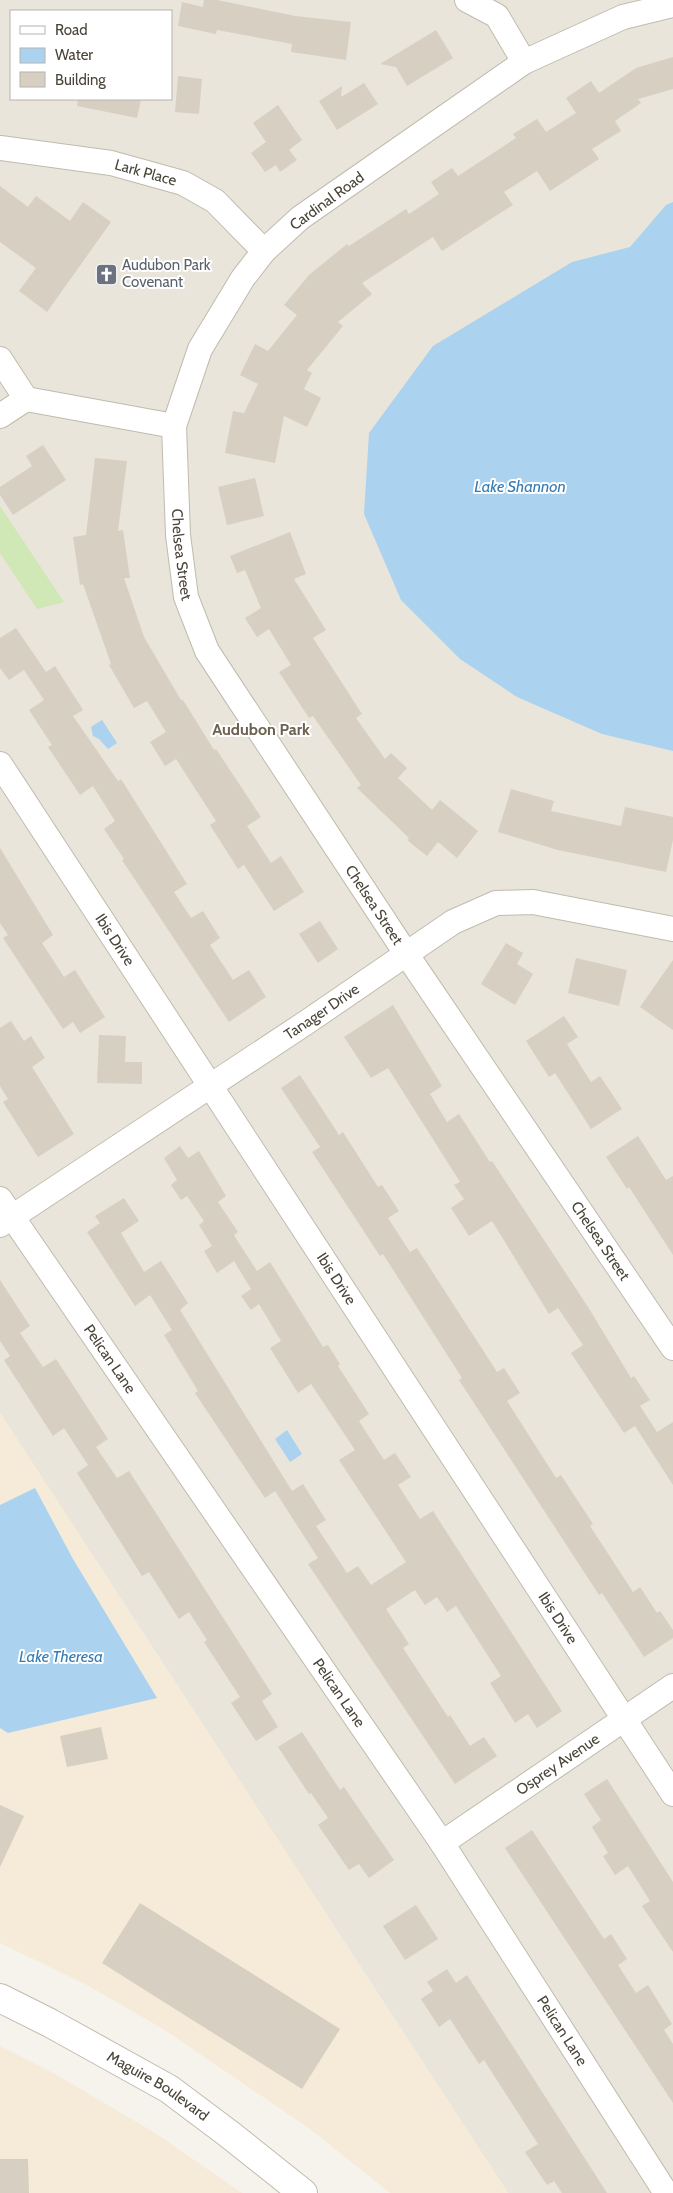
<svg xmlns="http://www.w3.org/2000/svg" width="673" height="2193" font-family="Cabin,sans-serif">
  <rect width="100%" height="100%" fill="#f5f3ec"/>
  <path fill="#e9e5da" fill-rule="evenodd" d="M0 0H673V2193H508L0 1413ZM11 11H171V99H11Z"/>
  <g fill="#f6ead9">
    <path d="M0 1413 508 2193H390L310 2129 165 2030 87 1985 0 1943Z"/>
    <path d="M0 2046 55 2074 155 2133 242 2193H0Z"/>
  </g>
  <path fill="#d0e8b6" d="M0 506 64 602 37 609 0 553Z"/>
  <g fill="#abd2ef">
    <path d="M673 202V751L602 734 517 697 460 659 401 600 364 514 369 433 433 346 572 262 630 247 666 205Z"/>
    <path d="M102 720 117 743 108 749 99 739 93 736 91 727Z"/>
    <path d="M287 1430 302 1454 290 1462 275 1439Z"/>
    <path d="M35 1488 73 1559 157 1698 8 1733 0 1728V1505Z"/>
  </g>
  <g fill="#d7cfc1">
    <path d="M204 0H217L295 16 351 22 346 60 291 52 292 44 217 30 216 34 178 26 182 2 203 7Z"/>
    <path d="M436 30 453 58 407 86 396 67 380 64Z"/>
    <path d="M673 57V89L638 99 641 103 615 121 621 131 592 149 599 159 550 191 537 171 504 192 513 205 494 217 442 251 433 237 362 283 372 294 338 322 343 326 307 370 312 373 304 389 321 398 307 427 284 416 275 463 225 453 233 411 244 413 258 384 240 375 255 344 268 351 297 315 284 305 309 275 347 244 349 246 406 209 409 214 439 194 431 182 452 168 458 176 516 138 513 134 537 119 546 132 576 113 566 98 591 81 599 93 636 68Z"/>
    <path d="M178 76 202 79 199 114 175 112Z"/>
    <path d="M364 83 378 104 337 130 319 101 342 86 341 97Z"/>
    <path d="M78 99H141L137 118 77 106Z"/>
    <path d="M278 105 302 140 289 150 297 160 280 172 276 165 265 172 251 153 266 142 253 123Z"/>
    <path d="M0 186 28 207 36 196 70 221 83 202 111 222 47 312 19 291 36 268 0 242Z"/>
    <path d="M43 445 66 480 13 515 0 495V487L32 466 26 456Z"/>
    <path d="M95 458 127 461 118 531 123 530 130 578H124L144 637 181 700H183L214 750 216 749 261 817 247 826 271 863 281 856 304 892 274 911 244 865 238 869 210 825 216 821 176 759 165 766 150 742 166 732 147 701 134 708 109 665 111 664 83 584 80 585 73 537 86 535Z"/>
    <path d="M255 478 264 516 227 525 218 487Z"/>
    <path d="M290 532 306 574 294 579 326 630 313 638 362 714 356 718 385 759 391 753 407 768 398 778 432 810 440 800 478 831 457 858 438 842 427 856 407 840 409 838 357 788 361 785 313 716 309 718 279 672 291 665 269 629 257 637 245 618 261 608 245 570 237 573 230 556Z"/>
    <path d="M16 628 46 672 55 666 83 710 73 716 118 781 121 779 187 884 174 892 191 918 203 911 220 938 210 945 233 980 249 970 266 997 229 1022 122 860 124 859 104 829 115 821 93 786 80 795 48 747 52 745 29 710 44 700 24 670 9 680 0 668V638Z"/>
    <path d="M511 789 554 801 551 811 621 826 625 807 673 817V840L666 872 558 850 498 832Z"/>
    <path d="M0 848 53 935 42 943 64 977 75 970 105 1017 80 1033 73 1022 63 1029 3 938 8 935 0 923Z"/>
    <path d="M320 921 338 949 318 963 299 934Z"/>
    <path d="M506 943 523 953 517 964 533 974 515 1005 481 984Z"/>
    <path d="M576 958 627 970 619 1006 568 993Z"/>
    <path d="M673 960V1030L640 1007Z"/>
    <path d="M393 1005 442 1086 430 1094 447 1122 459 1114 490 1162 492 1161 588 1307 631 1378 634 1376 650 1400 640 1406 657 1432 673 1422V1485L635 1426 624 1433 571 1353 583 1345 558 1308 549 1314 492 1221 469 1236 451 1208 464 1199 454 1185 460 1182 388 1068 371 1078 344 1037Z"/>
    <path d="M564 1016 578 1037 567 1044 591 1082 600 1076 622 1109 591 1129 555 1073 549 1077 526 1041Z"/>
    <path d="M11 1021 24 1041 31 1036 45 1058 32 1067 74 1134 38 1157 3 1102 8 1099 0 1086V1028Z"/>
    <path d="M99 1035 126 1036 125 1062H142V1084L97 1083Z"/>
    <path d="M300 1075 339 1135 343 1132 378 1187 382 1185 399 1211 388 1218 410 1252 417 1248 497 1372 504 1368 520 1393 507 1401 556 1478 561 1475 593 1524 590 1526 633 1592 640 1587 657 1613 660 1611 673 1630V1638L644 1657 602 1593 599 1595 459 1380 462 1378 383 1254 380 1256 312 1152 320 1147 281 1088Z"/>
    <path d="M638 1136 666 1180 673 1176V1255L629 1187 627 1189 606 1157Z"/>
    <path d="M180 1146 188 1158 199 1151 226 1196 218 1202 238 1232 234 1235 235 1237 257 1271 270 1262 323 1347 328 1345 340 1364 338 1366 369 1414 359 1421 384 1460 395 1453 411 1477 398 1485 420 1519 433 1511 562 1711 537 1728 528 1714 515 1723 490 1683 501 1676 456 1606 447 1612 437 1597 425 1605 415 1590 386 1609 409 1644 403 1648 448 1717 450 1715 470 1746 484 1737 497 1756 455 1784 308 1564 318 1558 275 1491 265 1498 195 1393 198 1391 164 1335 172 1330 150 1295 135 1306 87 1232 100 1223 95 1216 124 1198 139 1221 121 1233 144 1272 161 1261 188 1303 180 1310 292 1491 303 1484 326 1520 316 1526 347 1573 358 1566 371 1585 406 1562 339 1460 355 1450 311 1384 298 1393 270 1348 281 1341 259 1304 251 1310 241 1296 251 1289 234 1261 217 1273 204 1251 212 1246 199 1225 204 1221 187 1196 181 1200 171 1185 177 1180 164 1158Z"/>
    <path d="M0 1280 30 1326 20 1333 43 1367 56 1359 108 1439 96 1447 117 1478 129 1471 272 1694 262 1701 278 1727 256 1741 231 1703 240 1697 204 1642 207 1640 189 1612 179 1619 149 1572 142 1576 77 1473 88 1465 64 1428 53 1436 4 1360 10 1356 0 1341Z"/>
    <path d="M101 1727 108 1759 67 1767 60 1736Z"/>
    <path d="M302 1732 340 1790 344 1787 394 1860 369 1878 359 1864 349 1870 318 1825 328 1818 311 1793 309 1794 278 1747Z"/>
    <path d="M607 1779 673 1882V1952L642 1906 650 1901 628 1866 615 1875 603 1856 608 1853 592 1827 601 1820 584 1794Z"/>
    <path d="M0 1805 24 1816 0 1867Z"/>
    <path d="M532 1830 604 1939 611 1934 627 1959 618 1965 636 1993 648 1985 672 2024 664 2030 673 2044V2103L505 1848Z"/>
    <path d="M140 1903 340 2029 302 2089 102 1963Z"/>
    <path d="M416 1905 438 1939 405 1960 383 1926Z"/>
    <path d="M447 1969 456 1983 467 1975 607 2193H562L554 2181 547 2185 525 2152 538 2144 484 2060 479 2064 450 2019 439 2027 421 1999 433 1991 427 1982Z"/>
    <path d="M0 2159H28L29 2193H0Z"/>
  </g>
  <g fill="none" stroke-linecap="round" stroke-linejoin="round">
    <defs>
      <g id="minor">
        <path d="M467 0 497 16 524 62"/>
        <path id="s1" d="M673 5 623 17 524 62 300 218 264 251 243 278 200 349 174 426 178 535 186 597 207 651 407 955 673 1348"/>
        <path id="s2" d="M0 148 111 163 183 183 215 201 264 251"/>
        <path d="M0 359 26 399"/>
        <path d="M0 416 26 399 174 426"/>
        <path id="s3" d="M0 764 673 1794"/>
        <path id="s4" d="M0 1199 442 1843 666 2193"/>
        <path id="s5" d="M0 1225 307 1022 453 922 496 903 533 902 673 929"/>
        <path id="s6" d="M442 1843 673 1686"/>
      </g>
      <g id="tertiary">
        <path id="s7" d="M0 1998 50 2023 169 2089 229 2134 303 2193"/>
      </g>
    </defs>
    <use href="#minor" stroke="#c1bbae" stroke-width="26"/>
    <use href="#tertiary" stroke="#c1bbae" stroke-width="30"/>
    <use href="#minor" stroke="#fff" stroke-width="24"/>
    <use href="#tertiary" stroke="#fff" stroke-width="28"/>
  </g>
  <defs>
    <symbol id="church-square" viewBox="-11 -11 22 22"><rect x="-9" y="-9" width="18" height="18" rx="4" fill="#6b7280" stroke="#fff"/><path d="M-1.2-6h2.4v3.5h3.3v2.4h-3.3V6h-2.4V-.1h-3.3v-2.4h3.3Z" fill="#fff"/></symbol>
  </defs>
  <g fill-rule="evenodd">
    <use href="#church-square" x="94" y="262" width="25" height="25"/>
  </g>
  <g text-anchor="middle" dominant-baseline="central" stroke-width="4" stroke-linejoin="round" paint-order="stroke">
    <g font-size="15" fill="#4a4439" stroke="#fff">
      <text stroke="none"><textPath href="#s2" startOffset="148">Lark Place</textPath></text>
      <text transform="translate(327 201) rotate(-36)">Cardinal Road</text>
      <text stroke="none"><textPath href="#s1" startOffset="809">Chelsea Street</textPath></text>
      <text stroke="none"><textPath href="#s1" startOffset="1214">Chelsea Street</textPath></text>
      <text stroke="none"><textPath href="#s3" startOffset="210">Ibis Drive</textPath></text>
      <text stroke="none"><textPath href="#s5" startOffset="386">Tanager Drive</textPath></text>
      <text stroke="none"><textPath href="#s1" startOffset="1619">Chelsea Street</textPath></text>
      <text stroke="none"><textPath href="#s3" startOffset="615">Ibis Drive</textPath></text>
      <text stroke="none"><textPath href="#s4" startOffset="194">Pelican Lane</textPath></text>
      <text stroke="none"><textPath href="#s3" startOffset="1020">Ibis Drive</textPath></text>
      <text stroke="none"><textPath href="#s4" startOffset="599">Pelican Lane</textPath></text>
      <text stroke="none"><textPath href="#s6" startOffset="140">Osprey Avenue</textPath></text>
      <text stroke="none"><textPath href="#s4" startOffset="1004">Pelican Lane</textPath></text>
      <text stroke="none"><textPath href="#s7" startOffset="181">Maguire Boulevard</textPath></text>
    </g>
    <g font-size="15" fill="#5b616d" stroke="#fff" text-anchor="start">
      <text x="122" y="265">Audubon Park<tspan x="122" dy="17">Covenant</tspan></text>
    </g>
    <g font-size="16" font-style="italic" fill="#347bb5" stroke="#fff">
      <text x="520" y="486">Lake Shannon</text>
      <text x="61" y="1656">Lake Theresa</text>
    </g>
    <g font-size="16" font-weight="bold" fill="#6d6251" stroke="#fff">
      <text x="261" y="729">Audubon Park</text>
    </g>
  </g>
  <rect x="10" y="10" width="162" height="90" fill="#ffffff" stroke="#b7b4b0"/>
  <rect x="20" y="26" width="25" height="8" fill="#ffffff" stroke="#b7b4b0"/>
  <text x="55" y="35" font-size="15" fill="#4a4439">Road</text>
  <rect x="20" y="48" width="25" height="15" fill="#abd2ef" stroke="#b7b4b0"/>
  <text x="55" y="60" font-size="15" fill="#4a4439">Water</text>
  <rect x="20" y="72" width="25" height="15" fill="#d7cfc1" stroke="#b7b4b0"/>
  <text x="55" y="85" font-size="15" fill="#4a4439">Building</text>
</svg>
